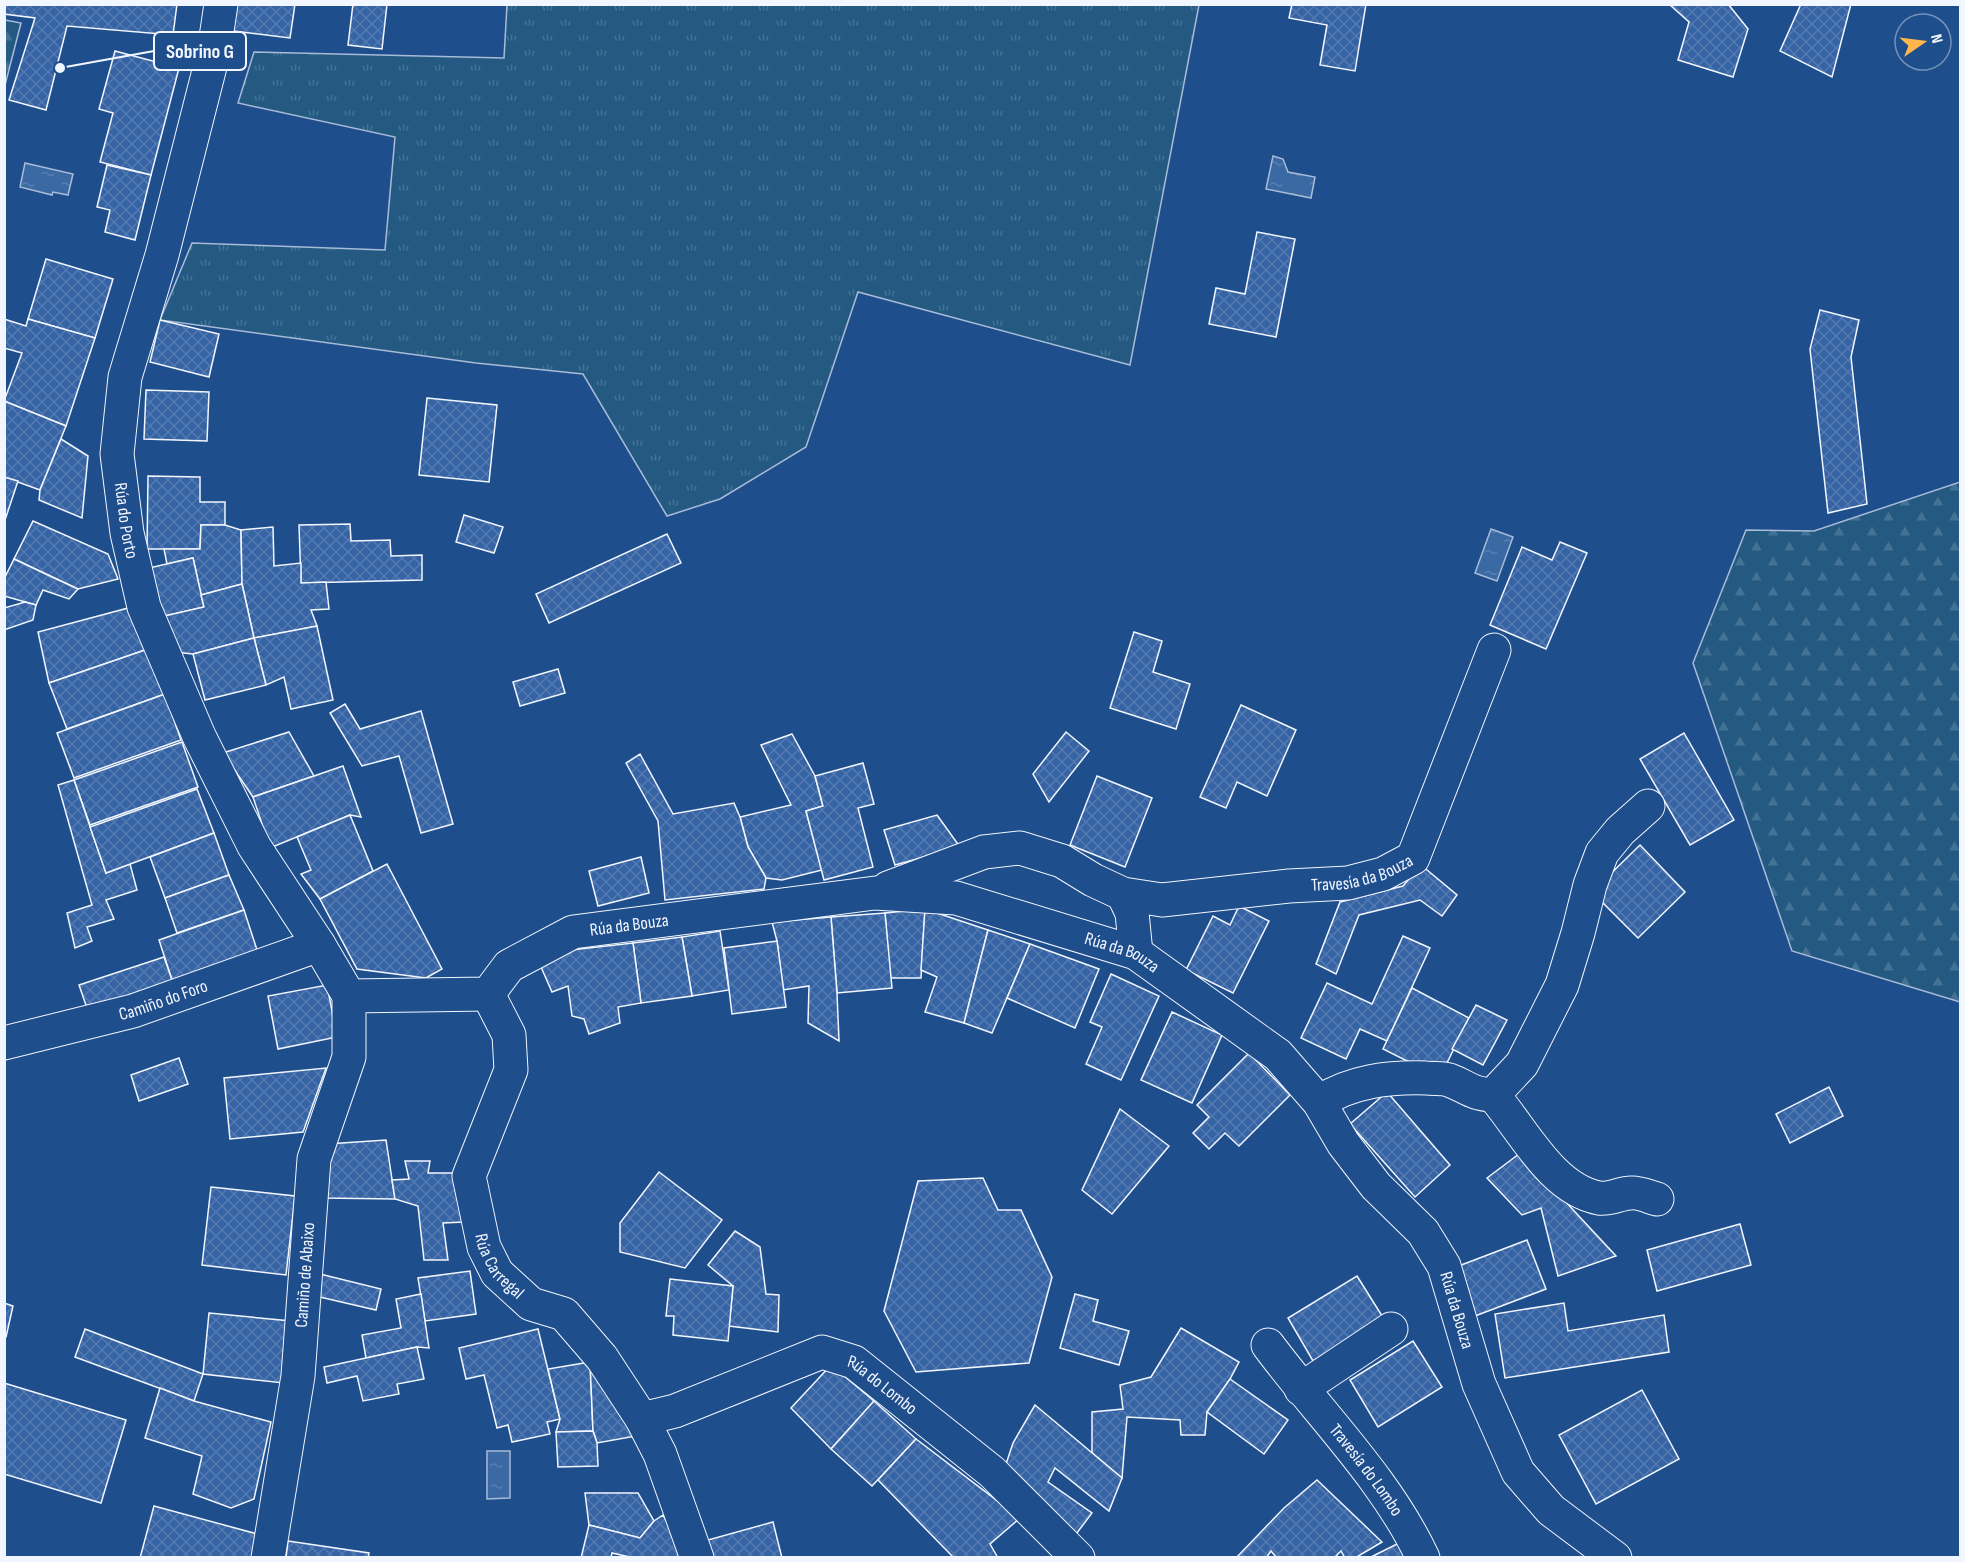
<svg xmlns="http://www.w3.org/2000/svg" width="1965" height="1562" font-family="'Sofia Sans Condensed',sans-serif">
  <defs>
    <pattern id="grass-tufts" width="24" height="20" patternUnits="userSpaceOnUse" patternTransform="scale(1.5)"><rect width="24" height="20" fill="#245a82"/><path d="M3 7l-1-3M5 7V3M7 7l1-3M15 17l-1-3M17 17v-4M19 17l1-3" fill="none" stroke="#447295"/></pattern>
    <pattern id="forest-firs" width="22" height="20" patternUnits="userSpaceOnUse" patternTransform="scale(1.5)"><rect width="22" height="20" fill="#245a82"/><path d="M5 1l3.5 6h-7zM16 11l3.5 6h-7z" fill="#447295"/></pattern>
    <pattern id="water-ripples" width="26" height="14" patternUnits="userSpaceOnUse" patternTransform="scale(1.5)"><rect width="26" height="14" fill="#3b69a3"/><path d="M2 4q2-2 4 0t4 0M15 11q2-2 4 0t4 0" fill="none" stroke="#587fb1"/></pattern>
    <pattern id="building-cross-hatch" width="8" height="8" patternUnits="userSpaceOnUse" patternTransform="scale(1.5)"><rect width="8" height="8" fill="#3563a3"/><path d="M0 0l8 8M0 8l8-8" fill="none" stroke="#537ab1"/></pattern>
  </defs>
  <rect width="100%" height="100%" fill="#1f4e8c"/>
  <path fill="url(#grass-tufts)" stroke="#a8bbd7" stroke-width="1.5" d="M507 5H1199L1130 365 858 292 806 447 720 499 667 516 583 374 476 363 160 320 192 243 385 250 395 137 238 103 254 52 504 58Z"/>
  <g fill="url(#forest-firs)" stroke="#a8bbd7" stroke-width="1.5">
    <path d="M5 20 21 23 5 85 4 20Z"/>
    <path d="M1960 482V1002L1792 951 1693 663 1746 530 1814 531Z"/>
  </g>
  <g fill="url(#water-ripples)" stroke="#a8bbd7" stroke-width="1.5">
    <path d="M1273 156 1283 159 1288 172 1315 177 1311 198 1266 189Z"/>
    <path d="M25 163 73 174 68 195 53 192 52 195 20 187Z"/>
    <path d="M1491 529 1513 537 1497 581 1475 573Z"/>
    <path d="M487 1451H510V1498L487 1499Z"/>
  </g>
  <g fill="url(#building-cross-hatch)" stroke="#f2f6ff" stroke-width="1.5">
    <path d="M4 4H177L173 35 67 26 46 110 9 100 35 18 4 14Z"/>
    <path d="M237 4H295L290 38 233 31Z"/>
    <path d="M353 4H387L382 49 348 45Z"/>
    <path d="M1292 4H1366L1355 71 1320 65 1327 25 1289 18Z"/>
    <path d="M1728 4 1748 29 1733 77 1678 60 1689 22 1669 4Z"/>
    <path d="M1801 4H1851L1832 77 1780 51Z"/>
    <path d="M115 51 179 68 151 175 100 162 113 113 99 109Z"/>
    <path d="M107 165 151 175 135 240 105 232 110 210 97 207Z"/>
    <path d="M1257 232 1295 239 1276 337 1209 324 1216 288 1245 294Z"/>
    <path d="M46 259 113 279 95 338 28 319Z"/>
    <path d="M1820 310 1859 320 1851 357 1867 504 1828 513 1810 349Z"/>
    <path d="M4 319 26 326 28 319 95 338 66 426 4 401 22 353 4 348Z"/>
    <path d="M160 320 219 334 209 377 150 362Z"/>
    <path d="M146 390 209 392 207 441 144 439Z"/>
    <path d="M427 398 497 405 489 482 419 475Z"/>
    <path d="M4 401 66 426 40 490 4 477Z"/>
    <path d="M61 439 88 456 82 518 39 500 40 490Z"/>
    <path d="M148 476 200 477V502H225V525H201L200 549H147Z"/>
    <path d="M4 477 18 481 4 523Z"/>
    <path d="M464 515 503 527 494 553 456 542Z"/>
    <path d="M33 521 108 554 118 579 78 589 14 559Z"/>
    <path d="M350 524 351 541 390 540 391 556 422 555V580L301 583 299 525Z"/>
    <path d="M201 525H225L241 530 242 584 201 595 193 558 167 564 164 549H200Z"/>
    <path d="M273 527 274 566 301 563V583L326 582 329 609 311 610 317 626 254 638 242 584 241 530Z"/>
    <path d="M667 534 681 563 549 623 536 594Z"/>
    <path d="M1560 542 1587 553 1546 649 1490 625 1522 547 1552 560Z"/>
    <path d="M193 558 204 607 160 617 149 568Z"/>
    <path d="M14 559 52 577 78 589 69 599 43 590 36 605 4 596V579Z"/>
    <path d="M242 584 254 638 193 654 174 652 160 617 204 607 201 595Z"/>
    <path d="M25 602 36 605 33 620 4 630V608Z"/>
    <path d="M132 607 148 649 49 683 38 632Z"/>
    <path d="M317 626 333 700 291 709 284 677 266 685 254 638Z"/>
    <path d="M1134 632 1162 641 1153 672 1190 684 1176 729 1110 708Z"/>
    <path d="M254 638 266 685 205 700 193 654Z"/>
    <path d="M148 649 165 694 67 729 49 683Z"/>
    <path d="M558 669 565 693 520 706 513 682Z"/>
    <path d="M165 694 181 740 74 778 57 733Z"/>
    <path d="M345 704 360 729 421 711 453 824 421 833 399 756 362 766 330 713Z"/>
    <path d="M1241 705 1296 730 1267 796 1237 782 1226 808 1200 797Z"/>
    <path d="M289 732 314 776 253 797 223 753Z"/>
    <path d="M1066 732 1089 751 1049 802 1033 774Z"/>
    <path d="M1684 733 1734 820 1690 845 1640 759Z"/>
    <path d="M792 734 815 776 823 806 806 811 822 870 782 880 766 878 748 847 740 817 791 805 761 745Z"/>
    <path d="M182 742 198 787 90 825 74 780Z"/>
    <path d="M640 754 673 814 734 803 740 817 748 847 766 878 764 889 665 900 658 821 626 763Z"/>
    <path d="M863 763 874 804 858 808 873 867 824 880 806 811 823 806 815 776Z"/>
    <path d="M343 766 361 817 350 815 270 848 253 797Z"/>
    <path d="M1097 776 1152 798 1125 867 1070 845Z"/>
    <path d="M74 780 106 873 130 864 137 890 106 900 114 919 87 927 92 941 75 948 67 913 92 905 58 785Z"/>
    <path d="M197 789 214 833 106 873 90 827Z"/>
    <path d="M350 815 373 871 320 899 301 874 311 870 297 837Z"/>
    <path d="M937 815 960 847 895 865 884 830Z"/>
    <path d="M214 833 229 875 165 898 150 857Z"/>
    <path d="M1640 845 1685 892 1638 938 1592 892Z"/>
    <path d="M641 857 649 893 598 906 589 871Z"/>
    <path d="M387 864 442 969 426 978 357 969 320 899Z"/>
    <path d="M1421 865 1457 895 1442 916 1420 900 1359 915 1336 974 1316 964 1340 902 1403 886Z"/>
    <path d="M229 875 244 910 177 933 165 898Z"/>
    <path d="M1239 906 1269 921 1233 993 1186 970 1213 916 1230 925Z"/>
    <path d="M925 909 921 978H890L885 913Z"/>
    <path d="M925 909 988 930 964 1023 925 1012 937 977 921 970Z"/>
    <path d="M244 910 258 953 173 983 159 940Z"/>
    <path d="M885 913 892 988 837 993 831 917Z"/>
    <path d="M831 917 837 993 839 1041 808 1023 809 986 783 990 777 941 772 922Z"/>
    <path d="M988 930 1030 944 992 1033 964 1023Z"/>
    <path d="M720 931 729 990 692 996 682 937Z"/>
    <path d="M1403 936 1430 948 1387 1041 1360 1029 1346 1059 1301 1038 1327 983 1372 1004Z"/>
    <path d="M682 937 692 996 641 1003 633 943Z"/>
    <path d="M777 941 786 1007 732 1014 724 948Z"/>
    <path d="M633 943 641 1003 618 1007 620 1023 589 1034 584 1019 572 1016 568 986 552 992 541 967 562 951Z"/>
    <path d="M1030 944 1099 969 1075 1028 1007 998Z"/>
    <path d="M164 957 173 983 88 1011 79 985Z"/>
    <path d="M1111 974 1159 996 1121 1080 1086 1064 1102 1027 1090 1022Z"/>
    <path d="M327 985 337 1037 278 1049 268 996Z"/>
    <path d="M1412 988 1469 1018 1443 1071 1423 1069 1383 1049Z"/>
    <path d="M1476 1005 1507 1020 1483 1065 1452 1049Z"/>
    <path d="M1172 1012 1222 1035 1192 1103 1141 1080Z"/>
    <path d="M1249 1053 1290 1095 1239 1146 1225 1133 1209 1149 1193 1133 1209 1117 1197 1105Z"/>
    <path d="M179 1058 188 1084 139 1101 131 1075Z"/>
    <path d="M326 1068 303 1132 230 1139 224 1078Z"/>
    <path d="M1829 1087 1843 1116 1790 1143 1776 1114Z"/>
    <path d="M1387 1092 1450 1165 1415 1197 1350 1124Z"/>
    <path d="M1120 1109 1169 1146 1112 1214 1082 1190Z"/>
    <path d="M386 1140 395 1199 322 1198 327 1144Z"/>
    <path d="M1523 1151 1563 1199 1616 1256 1558 1276 1541 1208 1522 1215 1487 1178Z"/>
    <path d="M405 1161H430L428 1173H462L464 1222 443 1223 448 1260H424L418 1206 395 1199 392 1180 409 1179Z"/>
    <path d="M659 1172 722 1220 685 1268 620 1252V1223Z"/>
    <path d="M983 1178 998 1210H1021L1052 1277 1029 1363 916 1372 884 1311 918 1181Z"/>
    <path d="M211 1187 295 1196 286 1275 202 1265Z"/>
    <path d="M1740 1224 1751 1265 1657 1291 1647 1250Z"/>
    <path d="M735 1231 760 1247 766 1294 779 1295 778 1332 729 1326 733 1286 708 1265Z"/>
    <path d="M1527 1240 1546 1289 1475 1316 1456 1267Z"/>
    <path d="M470 1271 476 1314 425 1321 418 1278Z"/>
    <path d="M316 1273 381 1289 376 1310 311 1295Z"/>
    <path d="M1357 1276 1384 1319 1313 1361 1288 1318Z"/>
    <path d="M670 1279 733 1286 728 1341 673 1335 674 1316H666Z"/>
    <path d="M421 1294 429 1348 417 1347 366 1358 362 1335 401 1328 396 1299Z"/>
    <path d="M1075 1294 1098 1300 1093 1321 1129 1331 1119 1365 1060 1348Z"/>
    <path d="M4 1303 13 1306 6 1337H4Z"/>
    <path d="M1564 1303 1568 1331 1664 1315 1669 1352 1505 1378 1495 1314Z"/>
    <path d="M209 1313 291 1321 284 1383 203 1374Z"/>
    <path d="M1181 1328 1239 1362 1230 1379 1207 1412 1205 1435H1181L1180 1420 1127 1417 1122 1478 1092 1453V1412L1123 1409 1120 1385 1151 1377Z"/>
    <path d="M85 1329 203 1374 194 1401 75 1357Z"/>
    <path d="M538 1329 560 1419 547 1422 550 1434 512 1442 508 1425 497 1428 484 1375 466 1379 459 1348Z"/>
    <path d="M1413 1341 1442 1387 1378 1427 1350 1380Z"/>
    <path d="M417 1347 424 1379 397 1384 399 1394 363 1401 357 1376 327 1383 324 1367Z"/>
    <path d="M590 1362 593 1431 556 1432 560 1419 548 1369Z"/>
    <path d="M590 1362 636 1436 597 1443 593 1431Z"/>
    <path d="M831 1365 874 1401 831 1449 791 1408Z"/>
    <path d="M1230 1379 1288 1420 1264 1454 1207 1412Z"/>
    <path d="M4 1383 126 1420 101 1503 4 1474Z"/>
    <path d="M160 1388 194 1401 271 1422 254 1499 231 1508 193 1494 202 1456 145 1438Z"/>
    <path d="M1642 1390 1679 1459 1596 1504 1559 1435Z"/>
    <path d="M874 1401 916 1439 872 1486 831 1449Z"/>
    <path d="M1035 1405 1122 1478 1109 1511 1055 1468 1048 1482 1092 1513 1070 1542 1003 1473 1013 1443Z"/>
    <path d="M593 1431 597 1443 598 1466 558 1467 556 1432Z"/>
    <path d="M916 1439 1020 1518 990 1544 998 1558H954L878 1480Z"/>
    <path d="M1317 1480 1382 1542 1355 1558H1345L1341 1551 1334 1558H1277L1271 1551 1266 1558H1236L1284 1508Z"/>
    <path d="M585 1493H638L654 1521 640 1538 589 1525Z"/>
    <path d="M154 1506 261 1535 255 1558H140Z"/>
    <path d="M663 1515 688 1558H634L612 1553 611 1558H581L589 1525 640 1538 654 1521Z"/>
    <path d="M773 1522 782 1558H712L708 1540Z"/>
    <path d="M288 1541 369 1553 368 1558H286Z"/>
    <path d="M1401 1542 1409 1558H1369Z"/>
  </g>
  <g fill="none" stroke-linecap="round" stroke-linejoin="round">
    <defs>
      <g id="minor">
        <path id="s1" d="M221 4 214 51 162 255 125 377 117 454 127 533 144 607 199 736 254 846 319 945 349 996V1057L314 1159 298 1376 268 1558"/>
        <path id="s2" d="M888 888 984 852 1020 848 1062 861 1093 880 1123 894 1162 900 1289 886 1348 883 1383 874 1413 858 1494 650"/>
        <path d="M1123 894 1132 913 1136 953"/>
        <path id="s3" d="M488 994 509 1035 511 1070 469 1176 484 1247 497 1273 531 1304 564 1314 602 1358 642 1419 660 1454 697 1558"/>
        <path id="s4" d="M349 996 488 994 509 966 573 932 875 893 956 898 1136 953 1278 1055 1319 1102 1343 1143 1376 1186 1423 1232 1444 1266 1479 1384 1518 1472 1551 1510 1615 1558"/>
        <path id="s5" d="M4 1043 133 1011 319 945"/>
        <path d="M1493 1095C1522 1128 1551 1189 1599 1198 1609 1200 1621 1193 1631 1193 1639 1192 1649 1197 1657 1199"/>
        <path d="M1319 1102C1352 1081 1388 1077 1426 1078 1434 1079 1443 1078 1449 1080 1468 1087 1471 1094 1493 1095L1522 1064 1562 985 1578 933 1590 885 1602 853 1620 831 1648 806"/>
        <path id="s6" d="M1268 1345C1320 1415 1386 1479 1423 1558"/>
        <path d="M1301 1389 1391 1329"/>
        <path id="s7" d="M642 1419 675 1411 822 1352 854 1362 992 1472 1078 1558"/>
      </g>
    </defs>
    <use href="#minor" stroke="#f2f6ff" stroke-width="35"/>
    <use href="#minor" stroke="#1f4e8c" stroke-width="33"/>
  </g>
  <g text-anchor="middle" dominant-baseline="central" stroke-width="4.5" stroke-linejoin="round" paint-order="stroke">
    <g font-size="18" fill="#f2f6ff" stroke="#1f4e8c">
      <text stroke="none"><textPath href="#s1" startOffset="530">Rúa do Porto</textPath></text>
      <text stroke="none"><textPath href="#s2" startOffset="494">Travesía da Bouza</textPath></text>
      <text stroke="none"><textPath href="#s4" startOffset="303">Rúa da Bouza</textPath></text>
      <text stroke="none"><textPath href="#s4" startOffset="807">Rúa da Bouza</textPath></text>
      <text stroke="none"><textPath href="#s5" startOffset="165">Camiño do Foro</textPath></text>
      <text stroke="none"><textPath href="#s3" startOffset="292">Rúa Carregal</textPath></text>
      <text transform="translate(305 1275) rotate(-86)">Camiño de Abaixo</text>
      <text stroke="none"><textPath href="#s4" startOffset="1311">Rúa da Bouza</textPath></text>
      <text stroke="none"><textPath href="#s7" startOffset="262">Rúa do Lombo</textPath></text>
      <text stroke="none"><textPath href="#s6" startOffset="159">Travesía do Lombo</textPath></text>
    </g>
  </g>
  <path fill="none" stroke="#f2f6ff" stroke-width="2" d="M60 68L154 51"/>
  <circle fill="#f2f6ff" stroke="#1f4e8c" stroke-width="2" cx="60" cy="68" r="6"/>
  <rect fill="#1f4e8c" stroke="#f2f6ff" stroke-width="2" x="154" y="32" width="92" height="38" rx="6"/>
  <g font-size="20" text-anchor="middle" font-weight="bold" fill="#f2f6ff">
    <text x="200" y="58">Sobrino G</text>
  </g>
  <rect width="1965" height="1562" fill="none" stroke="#f2f6ff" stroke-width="12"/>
  <g transform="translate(1923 42) rotate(76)"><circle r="28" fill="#1f4e8c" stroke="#7391ba" stroke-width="1.5"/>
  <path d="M0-4.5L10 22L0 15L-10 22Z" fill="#ffb74d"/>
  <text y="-9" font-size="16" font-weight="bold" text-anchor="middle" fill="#f2f6ff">N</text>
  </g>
</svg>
